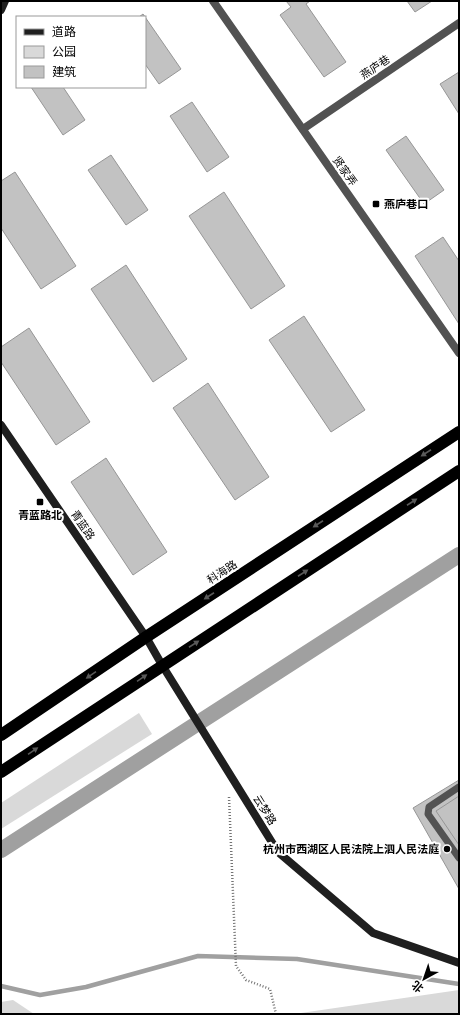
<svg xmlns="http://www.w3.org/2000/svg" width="460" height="1015" font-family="'IBM Plex Sans','Noto Sans SC',sans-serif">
  <rect width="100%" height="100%" fill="#fff"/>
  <g fill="#d9d9d9">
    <path d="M139 713 152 734 1 829V803Z"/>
    <path d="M459 990V1014H294Z"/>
    <path d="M13 1000 34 1014H1V1002Z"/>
  </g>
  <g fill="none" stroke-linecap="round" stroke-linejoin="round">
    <path stroke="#a0a0a0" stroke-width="4.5" d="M1 986 40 995 86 987 198 956 297 959 459 984"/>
    <path stroke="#a0a0a0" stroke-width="16" d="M1 850 459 555"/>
  </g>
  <g fill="#c2c2c2" stroke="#969696">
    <path d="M286 1H310L306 4 346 62 324 77 280 15 291 7Z"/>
    <path d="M407 1H432L415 12Z"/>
    <path d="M143 14 181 69 159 84 145 64V17H139Z"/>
    <path d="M459 72V114L440 84Z"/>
    <path d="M31 87H63L85 120 63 135Z"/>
    <path d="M192 102 229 157 207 172 170 116Z"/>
    <path d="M406 136 444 190 424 204 386 150Z"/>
    <path d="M111 155 148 210 126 225 88 170Z"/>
    <path d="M15 172 76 266 41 289 1 228V181Z"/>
    <path d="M224 192 285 286 251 309 189 216Z"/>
    <path d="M443 237 459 261V324L415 256Z"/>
    <path d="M126 265 187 359 153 382 91 289Z"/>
    <path d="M304 316 365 410 331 432 269 340Z"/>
    <path d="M29 328 90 422 56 445 1 362V347Z"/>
    <path d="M208 383 269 477 235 500 173 408Z"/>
    <path d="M106 458 167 552 133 575 71 482Z"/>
    <path d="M459 780V889L413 808Z"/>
    <path d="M459 796V845L436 811Z"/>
  </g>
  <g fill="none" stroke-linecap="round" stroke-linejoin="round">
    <path stroke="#747474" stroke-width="2.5" stroke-dasharray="1 2" stroke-linecap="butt" d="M229 797 236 966 246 980 270 989 276 1014"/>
    <path stroke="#525252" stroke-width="7" d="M459 787 429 807 428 814 459 858"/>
    <g stroke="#525252" stroke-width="8">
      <path d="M213 1 459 353"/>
      <path d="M303 129 459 23"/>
    </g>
    <g stroke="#1f1f1f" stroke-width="8">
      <path d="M1 10 5 1"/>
      <path d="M1 425 146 637 162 665 278 852 373 933 459 963"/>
    </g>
    <g stroke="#000" stroke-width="12">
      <path d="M1 735 146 637 459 432"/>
      <path d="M1 772 459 471"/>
    </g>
  </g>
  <defs><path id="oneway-solid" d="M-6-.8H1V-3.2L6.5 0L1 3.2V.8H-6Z"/></defs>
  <g fill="#595959">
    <use href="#oneway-solid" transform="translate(426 453) rotate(147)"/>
    <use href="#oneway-solid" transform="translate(412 502) rotate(-33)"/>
    <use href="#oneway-solid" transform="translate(318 524) rotate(147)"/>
    <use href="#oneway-solid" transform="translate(303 573) rotate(-33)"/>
    <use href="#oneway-solid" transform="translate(209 596) rotate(147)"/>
    <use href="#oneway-solid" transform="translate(194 644) rotate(-33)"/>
    <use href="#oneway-solid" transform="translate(91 675) rotate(146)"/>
    <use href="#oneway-solid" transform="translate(142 678) rotate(-34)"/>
    <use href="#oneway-solid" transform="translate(33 751) rotate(-34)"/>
  </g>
  <g fill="#000" stroke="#fff" stroke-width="1.5">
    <rect x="372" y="200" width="8" height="8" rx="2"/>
    <rect x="36" y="498" width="8" height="8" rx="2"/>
    <circle cx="447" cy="849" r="4"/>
  </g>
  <g text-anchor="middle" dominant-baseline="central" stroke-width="4" stroke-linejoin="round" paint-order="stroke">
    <g font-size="11" fill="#000" stroke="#fff">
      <text transform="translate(375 67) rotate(-34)">燕庐巷</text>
      <text transform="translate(345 171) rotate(55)">贤家弄</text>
      <text transform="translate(83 525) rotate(56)">青蓝路</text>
      <text transform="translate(222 572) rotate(-33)">科海路</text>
      <text transform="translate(265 810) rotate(58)">云梦路</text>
    </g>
    <g font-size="11" font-weight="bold" fill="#000" stroke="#fff" text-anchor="start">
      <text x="384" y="204">燕庐巷口</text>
      <text x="40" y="515" text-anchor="middle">青蓝路北</text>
      <text x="439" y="849" text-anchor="end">杭州市西湖区人民法院上泗人民法庭</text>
    </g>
  </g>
  <rect width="460" height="1015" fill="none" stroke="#000000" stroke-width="4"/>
  <rect x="16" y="16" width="130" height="72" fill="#ffffff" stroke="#999999"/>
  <rect x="24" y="29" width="20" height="6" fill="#1f1f1f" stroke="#999999"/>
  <text x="52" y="36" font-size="12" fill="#000000">道路</text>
  <rect x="24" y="46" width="20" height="12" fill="#d9d9d9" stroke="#999999"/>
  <text x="52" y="56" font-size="12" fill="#000000">公园</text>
  <rect x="24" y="66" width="20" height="12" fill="#c2c2c2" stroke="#999999"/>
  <text x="52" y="76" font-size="12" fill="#000000">建筑</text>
  <g transform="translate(424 979) rotate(220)" stroke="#ffffff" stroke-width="3" paint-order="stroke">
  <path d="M0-3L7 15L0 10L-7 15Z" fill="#000000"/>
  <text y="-6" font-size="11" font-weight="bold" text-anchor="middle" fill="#000000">北</text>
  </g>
</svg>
